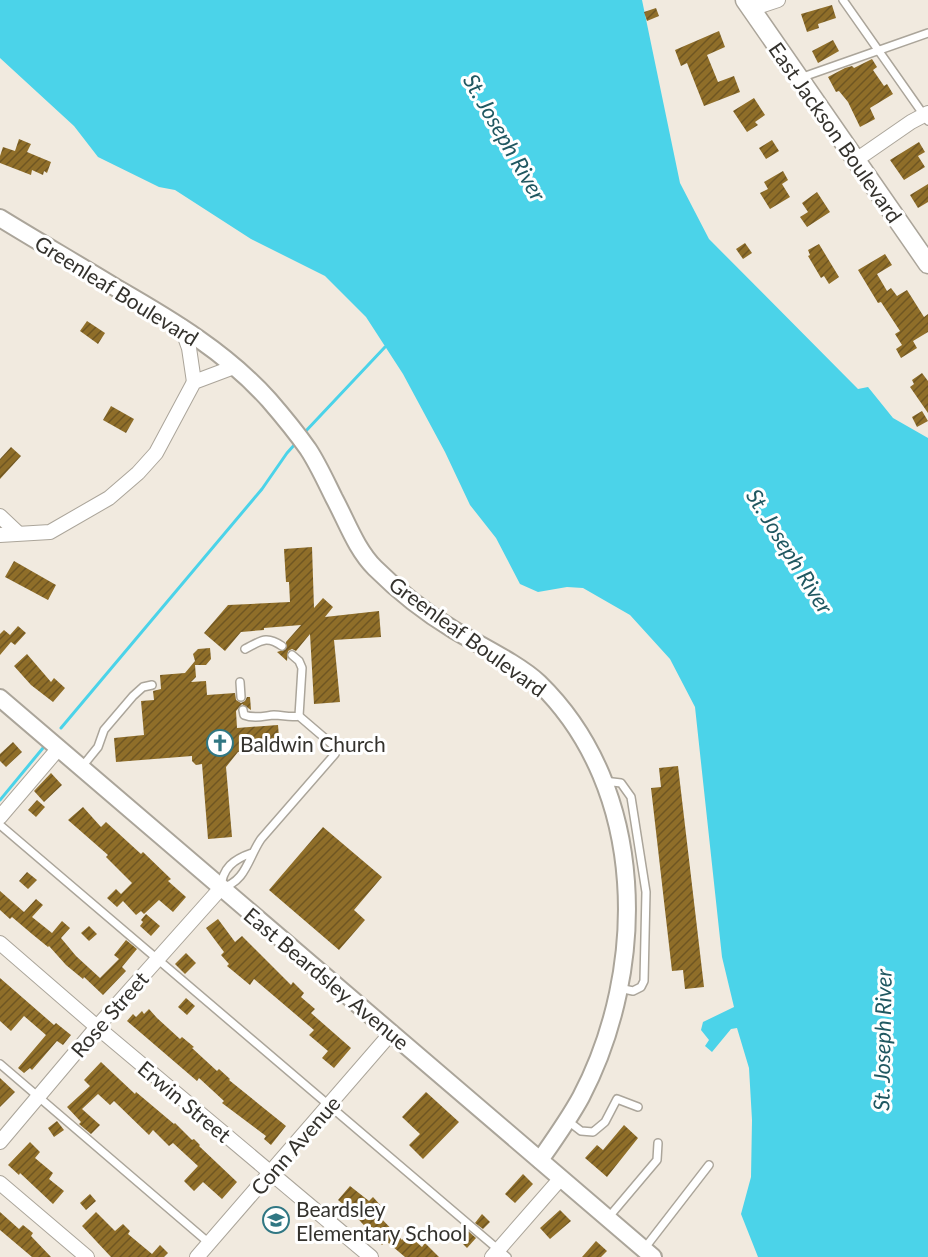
<svg xmlns="http://www.w3.org/2000/svg" width="928" height="1257" font-family="Lato,sans-serif">
  <defs>
    <pattern id="building-hatch" width="6" height="6" patternUnits="userSpaceOnUse" patternTransform="scale(1.5)"><rect width="6" height="6" fill="#8f6e29"/><path d="M-1 1l2-2M0 6l6-6M5 7l2-2" fill="none" stroke="#6f5622"/></pattern>
  </defs>
  <rect width="100%" height="100%" fill="#f1eadf"/>
  <path fill="#4bd3e9" d="M0 0H642L680 183 709 239 858 389 868 387 893 418 928 438V1257H758L741 1214 751 1177 752 1120 749 1068 737 1028 731 1029 712 1052 705 1046 709 1040 701 1030 703 1022 734 1007 722 957 695 707 670 659 630 615 583 588 567 587 538 592 520 584 496 538 470 505 445 452 403 374 366 317 325 276 251 239 175 190 159 187 98 157 74 126 0 58Z"/>
  <g fill="none" stroke-linecap="round" stroke-linejoin="round">
    <g stroke="#4bd3e9" stroke-width="3">
      <path d="M304 433 385 347"/>
      <path d="M61 728 262 489 287 453 296 443"/>
      <path d="M0 800 43 748"/>
    </g>
  </g>
  <g fill="url(#building-hatch)">
    <path d="M832 5 836 18 818 24 819 28 807 32 801 14Z"/>
    <path d="M656 8 659 16 647 21 644 12Z"/>
    <path d="M719 31 725 47 707 55 718 82 734 76 740 92 704 106 687 63 681 66 675 50Z"/>
    <path d="M833 40 839 51 818 63 812 51Z"/>
    <path d="M872 59 877 67 873 70 884 86 887 84 893 94 870 108 875 119 860 127 848 102 839 91 836 92 828 77 845 68 852 66 854 68Z"/>
    <path d="M754 98 765 115 755 122 758 125 747 132 733 111Z"/>
    <path d="M19 139 31 144 27 152 51 162 47 173 44 171 43 175 32 170 31 175 0 163V156L3 147 15 151Z"/>
    <path d="M772 140 779 151 766 159 759 148Z"/>
    <path d="M919 142 925 152 918 156 925 167 904 180 890 160Z"/>
    <path d="M783 171 788 180 782 184 790 197 770 209 760 193 768 189 764 182Z"/>
    <path d="M928 184V202L918 208 910 195Z"/>
    <path d="M817 192 830 212 807 227 800 217 808 212 802 203Z"/>
    <path d="M745 243 752 253 743 259 736 249Z"/>
    <path d="M819 244 839 277 829 284 824 276 821 278 808 256 810 255 808 250Z"/>
    <path d="M885 254 892 265 877 274 887 291 891 288 897 296 907 290 924 317 928 314V332L913 341 917 348 901 358 896 349 902 345 895 334 900 331 881 302 878 303 858 270Z"/>
    <path d="M87 321 105 333 98 344 80 331Z"/>
    <path d="M922 373 928 381V413L910 387 914 384 912 380Z"/>
    <path d="M111 406 134 419 126 433 103 420Z"/>
    <path d="M922 411 928 421 917 427 912 417Z"/>
    <path d="M11 447 21 456 0 479V459Z"/>
    <path d="M312 547 314 608 323 598 333 607 325 617 379 611 381 637 334 640 340 702 314 704 310 634 296 651 292 649 288 651 287 661 277 652 286 649V642L301 625 264 628V630L241 632 225 651 204 633 228 605 290 602 289 582H286L284 549Z"/>
    <path d="M14 561 56 585 48 600 5 577Z"/>
    <path d="M18 626 26 633 15 645 11 642 0 655V634L4 630 10 635Z"/>
    <path d="M210 648 211 659 206 665H195L196 677 191 682 206 681 207 695 235 693 236 700 241 703 245 701 247 697H250L251 710 242 704 236 711 237 728 278 725 280 749 238 752 226 767 232 837 208 839 202 764 196 765 192 761V756L116 762 114 738 144 735 141 701 154 700 153 691 161 689 160 675 185 673 195 661 193 654 198 649Z"/>
    <path d="M27 654 51 682 54 678 65 688 53 702 31 685 14 666Z"/>
    <path d="M13 742 22 752 6 767 0 761V754Z"/>
    <path d="M678 766 704 987 685 989 683 970 672 971 651 788 661 787 659 768Z"/>
    <path d="M51 773 62 785 44 802 34 791Z"/>
    <path d="M37 800 45 807 36 817 28 810Z"/>
    <path d="M83 807 101 827 106 822 141 854 143 852 171 879 168 881 186 897 173 912 159 900 144 914 141 911 136 915 123 901 117 907 107 898 116 889 121 894 132 883 106 857 108 855 68 820Z"/>
    <path d="M323 827 382 877 354 910 365 920 339 950 269 890Z"/>
    <path d="M27 872 37 880 28 889 19 881Z"/>
    <path d="M0 891 24 912 36 899 43 905 32 917 52 933 62 921 70 928 61 938 76 956 100 978 119 959 114 955 126 940 137 949 122 967 126 971 103 995 84 977 83 979 66 965 49 946 48 947 32 934 12 917 10 919 0 910Z"/>
    <path d="M146 914 160 926 151 936 140 926 143 922 141 920Z"/>
    <path d="M218 919 235 942 242 936 291 985 293 982 304 993 301 997 315 1009 311 1013 351 1048 334 1068 322 1058 328 1051 309 1035 314 1030 254 979 250 985 227 966 229 964 221 955 224 952 206 928Z"/>
    <path d="M89 926 97 934 89 941 81 933Z"/>
    <path d="M186 953 196 963 185 974 175 964Z"/>
    <path d="M0 978 54 1025 56 1023 71 1035 63 1045 57 1041 32 1070 30 1068 24 1073 18 1068 46 1035 24 1016 11 1031 0 1021Z"/>
    <path d="M186 998 195 1006 187 1015 178 1007Z"/>
    <path d="M149 1009 157 1018 180 1039 182 1037 194 1047 192 1048 217 1071 219 1069 230 1079 229 1080 286 1126 271 1145 264 1139 266 1136 222 1103 224 1101 199 1078 197 1081 127 1021 133 1014 136 1017 142 1011 144 1014Z"/>
    <path d="M101 1062 135 1094 136 1092 174 1124 175 1123 192 1140 194 1139 200 1145 199 1146 237 1182 222 1199 203 1182 194 1191 184 1181 198 1166 173 1143 169 1146 153 1130 149 1135 114 1101 110 1105 98 1094 82 1109 100 1125 91 1134 79 1124 81 1122 67 1107 90 1086 84 1080Z"/>
    <path d="M0 1078 15 1092 0 1107Z"/>
    <path d="M426 1092 459 1122 423 1159 409 1145 420 1134 402 1117Z"/>
    <path d="M57 1121 64 1130 54 1137 48 1128Z"/>
    <path d="M624 1125 638 1138 607 1177 585 1158 597 1145 603 1150Z"/>
    <path d="M30 1142 40 1152 35 1158 53 1173 49 1179 64 1191 53 1204 20 1173 19 1175 8 1165Z"/>
    <path d="M523 1174 533 1184 515 1203 505 1194Z"/>
    <path d="M350 1186 369 1201 373 1197 382 1207 376 1213 402 1240 407 1234 422 1247 425 1243 439 1257H405L386 1241 382 1245 350 1210 338 1200Z"/>
    <path d="M90 1194 96 1201 86 1210 80 1203Z"/>
    <path d="M560 1210 571 1221 550 1239 540 1228Z"/>
    <path d="M0 1212 19 1229 23 1225 33 1233 31 1236 51 1257H32L0 1230Z"/>
    <path d="M96 1212 115 1231 123 1224 130 1231 128 1234 152 1254 160 1245 168 1253 164 1257H111L82 1226Z"/>
    <path d="M482 1214 490 1222 483 1229 475 1223Z"/>
    <path d="M468 1231 476 1238 467 1248 459 1240Z"/>
    <path d="M596 1241 607 1251 601 1257H582Z"/>
  </g>
  <g fill="none" stroke-linecap="round" stroke-linejoin="round">
    <defs>
      <g id="service">
        <path d="M843 0 928 121"/>
        <path d="M800 78 928 33"/>
        <path d="M245 649C261 641 266 635 282 646"/>
        <path d="M240 682 241 697"/>
        <path d="M243 710 244 715C254 719 264 716 274 715 283 715 290 718 299 716L302 668 299 661 292 655"/>
        <path d="M81 768 98 747 104 730 133 696 143 687 152 685"/>
        <path d="M604 781 621 783 631 797 646 892 644 981 641 987 633 991 619 988"/>
        <path d="M0 825 507 1257"/>
        <path d="M252 853C234 859 222 868 221 888 246 882 248 858 261 839L335 754 334 746 299 716"/>
        <path d="M0 1064 209 1243"/>
        <path d="M568 1121 581 1131 593 1132 605 1122 617 1099 638 1107"/>
        <path d="M608 1218 657 1160 658 1143"/>
        <path d="M644 1249 709 1165"/>
      </g>
      <g id="minor">
        <path d="M751 9 778 0"/>
        <path d="M856 160 911 122 928 113"/>
        <path d="M181 326 189 348 194 382"/>
        <path d="M0 516 18 533"/>
        <path d="M0 535 50 532 109 498 138 473 156 453 194 382 234 367"/>
        <path d="M0 817 58 749"/>
        <path d="M0 943 97 1027 371 1257"/>
        <path d="M0 1142 97 1027 221 888"/>
        <path d="M0 1183 87 1257"/>
        <path d="M197 1257 392 1032"/>
        <path d="M492 1257 561 1178"/>
      </g>
      <g id="tertiary">
        <path d="M0 218C39 242 79 265 118 289 172 320 227 353 269 400 282 415 296 432 308 449 318 464 326 482 334 498 347 522 356 549 375 568 399 592 426 613 454 630 479 645 519 664 539 683 648 789 648 969 581 1097 569 1119 554 1140 540 1160"/>
        <path d="M0 698 653 1257"/>
      </g>
      <path id="secondary" d="M745 0 928 264"/>
    </defs>
    <use href="#service" stroke="#aba59a" stroke-width="10"/>
    <use href="#minor" stroke="#aba59a" stroke-width="16"/>
    <use href="#tertiary" stroke="#aba59a" stroke-width="20"/>
    <use href="#secondary" stroke="#aba59a" stroke-width="21"/>
    <use href="#service" stroke="#fff" stroke-width="7"/>
    <use href="#minor" stroke="#fff" stroke-width="14"/>
    <use href="#tertiary" stroke="#fff" stroke-width="16"/>
    <use href="#secondary" stroke="#fff" stroke-width="18"/>
  </g>
  <defs>
    <symbol id="church-ring" viewBox="-11 -11 22 22"><circle r="9.5" fill="#fff" stroke="#307783" stroke-width="1.5"/><path d="M-1.2-6h2.4v3.5h3.3v2.4h-3.3V6h-2.4V-.1h-3.3v-2.4h3.3Z" fill="#307783"/></symbol>
    <symbol id="school-ring" viewBox="-11 -11 22 22"><circle r="9.5" fill="#fff" stroke="#307783" stroke-width="1.5"/><path d="M0-5L7-2L0 1L-7-2ZM-4 1L0 2.5L4 1V4Q0 6-4 4Z" fill="#307783"/></symbol>
  </defs>
  <g fill-rule="evenodd">
    <use href="#church-ring" x="205" y="728" width="30" height="30"/>
    <use href="#school-ring" x="261" y="1205" width="30" height="30"/>
  </g>
  <g text-anchor="middle" dominant-baseline="central" stroke-width="6" stroke-linejoin="round" paint-order="stroke">
    <g font-size="21" fill="#34322d" stroke="#fff">
      <text transform="translate(836 132) rotate(55)">East Jackson Boulevard</text>
      <text transform="translate(117 290) rotate(32)">Greenleaf Boulevard</text>
      <text transform="translate(468 636) rotate(36)">Greenleaf Boulevard</text>
      <text transform="translate(327 978) rotate(40)">East Beardsley Avenue</text>
      <text transform="translate(109 1014) rotate(-49)">Rose Street</text>
      <text transform="translate(185 1101) rotate(40)">Erwin Street</text>
      <text transform="translate(295 1145) rotate(-49)">Conn Avenue</text>
    </g>
    <g font-size="21" fill="#34322d" stroke="#fff" text-anchor="start">
      <text x="240" y="743">Baldwin Church</text>
      <text x="296" y="1208">Beardsley<tspan x="296" dy="24">Elementary School</tspan></text>
    </g>
    <g font-size="22" font-style="italic" fill="#205861" stroke="#fff">
      <text transform="translate(505 137) rotate(60)">St. Joseph River</text>
      <text transform="translate(790 551) rotate(58)">St. Joseph River</text>
      <text transform="translate(882 1040) rotate(-89)">St. Joseph River</text>
    </g>
  </g>
</svg>
